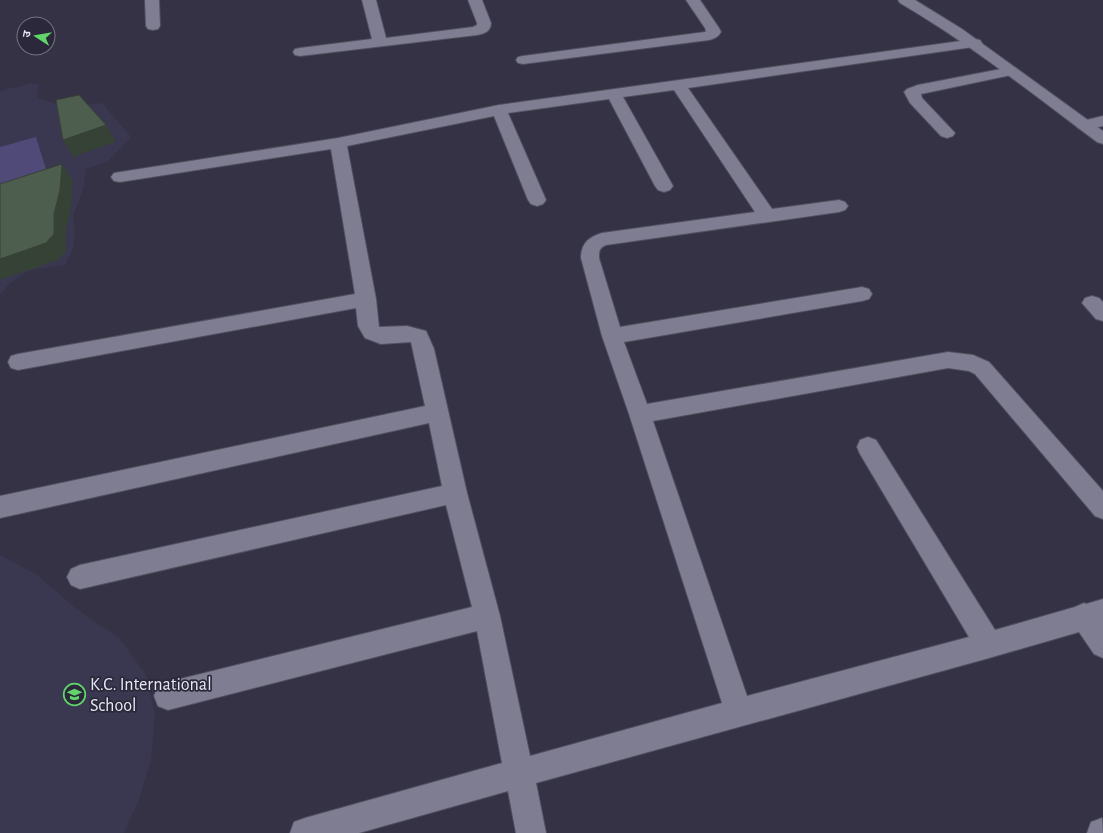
<svg xmlns="http://www.w3.org/2000/svg" width="1103" height="833" font-family="'Alegreya Sans','Noto Sans Devanagari',sans-serif">
  <rect width="100%" height="100%" fill="#343244"/>
  <g fill="#3a3750">
    <path d="M31 83 39 85 37 98 63 106 102 103 131 137 107 162 86 169 84 187 73 216 75 231 73 249 65 265 30 270 10 283 0 295V91Z"/>
    <path d="M0 555 36 574 78 610 120 639 146 675 155 715 151 760 138 802 124 833H0Z"/>
  </g>
  <path fill="#4f4a78" d="M36 137 49 179 0 194V147Z"/>
  <g fill="none" stroke-linecap="round" stroke-linejoin="round">
    <defs>
      <g id="minor">
        <path d="M145 0H159L160 26 158 29 153 30 148 29 146 26Z"/>
        <path d="M362 0H376L386 38 473 27 477 25V23L468 0H482L491 23C491 31 484 34 477 35L300 56 295 55 293 52 295 49 300 48 372 39Z"/>
        <path d="M686 0H700L719 28 721 32C718 37 714 39 709 40L523 64 518 63 516 60 518 57 523 56 705 32 706 31 705 28Z"/>
        <path d="M975 39 980 40 982 43 980 46 688 88 772 209 839 200 845 202 848 206 845 210 839 212 606 245C599 248 599 251 599 258L620 327 862 287 869 289 872 294 869 299 862 301 624 342 647 404 948 352 973 355 989 362 1103 491V519L1095 516 975 374 969 371 948 368 653 421 747 696 969 637 860 454 857 447 860 440 868 437 876 440 995 630 1075 607 1084 603 1086 604 1103 599V658L1094 654 1079 632 989 658 536 783 546 833H516L508 791 359 833H290L294 822 305 818 502 763 477 631 168 710 158 706 154 696 158 686 168 682 472 607 446 505 80 589 71 585 67 577 71 569 80 565 442 486 429 423 0 518V496L425 406 411 342 381 344 365 338 358 326 356 308 18 370 11 368 8 362 11 356 18 354 355 294 331 149 120 182 114 181 111 177 114 173 338 138 499 105ZM674 90 755 212 602 233C589 237 581 243 581 258L602 336 629 414 722 703 530 756 500 616 467 493 434 349 426 331 407 326 379 327 376 299 347 146 494 116 528 200 531 204 537 206 543 204 546 200 508 113 609 99 655 186 658 190 664 192 670 190 673 186 623 97Z"/>
        <path d="M1011 67 1016 68 1018 71 1016 74 921 94 922 98 955 133 953 136 947 138 941 136 910 103 904 92 907 89 918 85Z"/>
        <path d="M1103 116V126L1084 130 1078 128 1076 125 1078 122Z"/>
        <path d="M1092 296 1099 298 1103 302V321L1096 319 1082 303 1085 298Z"/>
        <path d="M1102 818 1103 833H1087L1091 822Z"/>
      </g>
      <path id="tertiary" d="M898 0H915L962 29 1103 131V144L1097 142C1033 94 970 44 900 3Z"/>
    </defs>
    <use href="#minor" stroke="#50505f" stroke-width="2"/>
    <use href="#tertiary" stroke="#50505f" stroke-width="2"/>
    <use href="#minor" fill="#7e7d92" fill-rule="evenodd"/>
    <use href="#tertiary" fill="#7e7d92" fill-rule="evenodd"/>
  </g>
  <g fill="#374237">
    <path d="M106 125 116 142 73 157 63 140Z"/>
    <path d="M62 164 73 181 71 207 66 231V251L58 260 0 280V259L54 214Z"/>
  </g>
  <g fill="#4e5e4e" stroke="#374237">
    <path d="M79 95 106 125 63 140 56 100Z"/>
    <path d="M62 164 60 190 54 214V234L46 243 0 259V184Z"/>
  </g>
  <defs>
    <symbol id="school-ring" viewBox="-11 -11 22 22"><circle r="9.5" fill="#2a283a" stroke="#61d46a" stroke-width="1.5"/><path d="M0-5L7-2L0 1L-7-2ZM-4 1L0 2.5L4 1V4Q0 6-4 4Z" fill="#61d46a"/></symbol>
  </defs>
  <g fill-rule="evenodd">
    <use href="#school-ring" x="62" y="682" width="25" height="25"/>
  </g>
  <g text-anchor="middle" dominant-baseline="central" stroke-width="3.5" stroke-linejoin="round" paint-order="stroke">
    <g font-size="18" fill="#e8e8f4" stroke="#2a283a" text-anchor="start">
      <text x="90" y="685">K.C. International<tspan x="90" dy="21">School</tspan></text>
    </g>
  </g>
  <g transform="translate(36 36) rotate(282)"><circle r="19" fill="#2a283a" stroke="#767584"/>
  <path d="M0-3L7 15L0 10L-7 15Z" fill="#61d46a"/>
  <text y="-6" font-size="11" font-weight="bold" text-anchor="middle" fill="#e8e8f4">उ</text>
  </g>
</svg>
